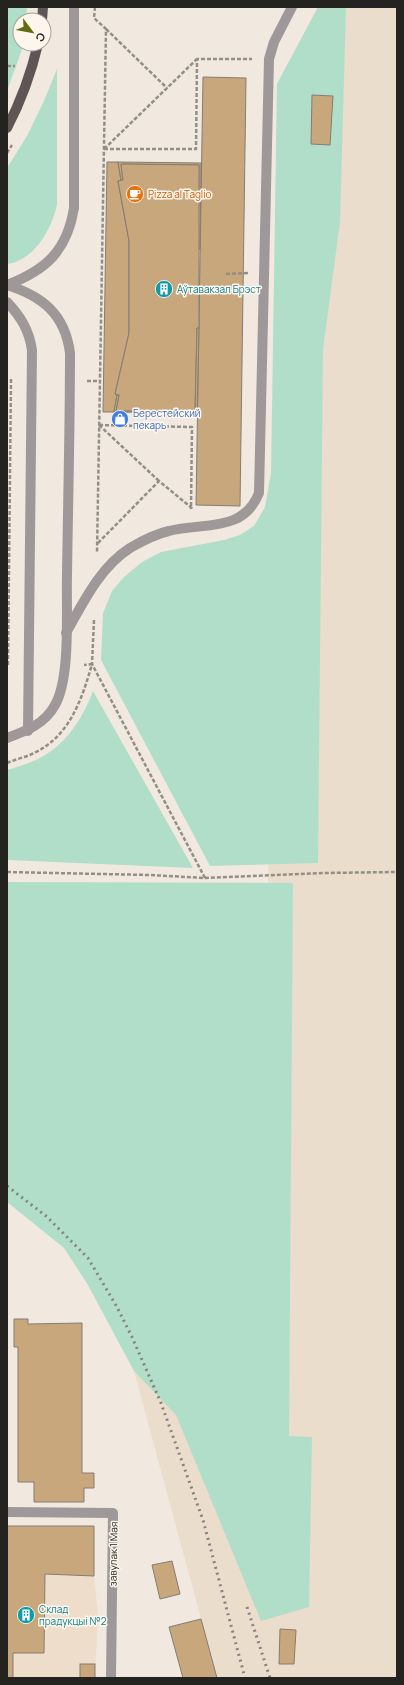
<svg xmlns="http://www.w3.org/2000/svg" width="404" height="1685" font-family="Manrope,sans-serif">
  <rect width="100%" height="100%" fill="#f1e9df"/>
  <path fill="#eaddcc" d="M318 7H397V1678H217L134 1371 88 1285 264 1262 277 84Z"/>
  <path fill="#efddcc" d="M7 1526H94V1576L98 1614 95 1678H7Z"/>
  <g fill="#b1dec9">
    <path d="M7 7H27L26 20H20V44H24L7 91Z"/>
    <path d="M318 7H346L340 222 323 349 318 863 210 866 101 660 103 613 112 591 124 577 142 562 161 552 224 540 240 535 254 526 265 507 271 473 277 84Z"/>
    <path d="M57 69V205C51 230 35 260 7 264V168L27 136 44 101Z"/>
    <path d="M93 691 193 868 7 860V770C17 767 27 764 36 760 65 746 82 720 93 691Z"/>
    <path d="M7 882 293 883 289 1436 312 1437 309 1607 261 1621 176 1415 134 1371 88 1285 64 1248 7 1202Z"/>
  </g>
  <g fill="#c8a77c" stroke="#847d73">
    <path d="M203 77 246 78 240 506 196 505Z"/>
    <path d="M312 95 333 96 330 145 311 144Z"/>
    <path d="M107 162H118L121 180 118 181 129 241V333L115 394 117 395 114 412H103Z"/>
    <path d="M118 162 201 163 200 249H198L199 165 121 164 123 180H121Z"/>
    <path d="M121 164 199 165V328H197L195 412 116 411 119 395 115 394 129 333V241L118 181 123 180Z"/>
    <path d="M197 328H199L197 413 114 412 117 395H119L116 411 195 412Z"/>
    <path d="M14 1319H28V1324L82 1323V1473H94V1488H84V1502H34V1482H18V1347H14Z"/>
    <path d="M7 1526H94V1576L45 1574 44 1653H13V1678H7Z"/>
    <path d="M172 1561 180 1594 160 1599 152 1565Z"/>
    <path d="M201 1619 217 1678H183L169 1627Z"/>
    <path d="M280 1629 296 1630 294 1664H279Z"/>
    <rect x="80" y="1664" width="15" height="14"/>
  </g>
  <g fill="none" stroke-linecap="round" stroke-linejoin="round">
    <g stroke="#938e86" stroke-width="2.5" stroke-dasharray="4 2" stroke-linecap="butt">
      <path d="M95 7 94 18 106 29 97 553"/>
      <path d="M106 29 167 88"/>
      <path d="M7 66H15"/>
      <path d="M104 149H196L197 59H252"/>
      <path d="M104 149 197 59"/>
      <path d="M7 153 12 145"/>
      <path d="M226 274 248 273"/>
      <path d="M87 381H99"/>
      <path d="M99 425 192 427 191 509"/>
      <path d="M99 425 159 481"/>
      <path d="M98 543 159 481 193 509"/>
      <path d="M94 620 92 664 205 878"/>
      <path d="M8 665 11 379"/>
      <path d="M7 763C16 759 27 757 36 752 70 735 82 699 92 664L84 665"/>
      <path d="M7 872 150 875 205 878 323 873 397 872"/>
    </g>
    <g stroke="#9e9898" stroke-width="10">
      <path d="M7 285C42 296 65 314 70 353 70 427 68 502 67 576 66 610 71 677 55 705 45 724 26 731 7 738"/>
      <path d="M7 285C46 270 67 251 74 208V7"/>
      <path d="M7 302C21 317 29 330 32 350L28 731"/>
      <path d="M66 633C83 603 100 567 130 548 142 541 155 534 169 531 204 522 243 533 259 493L269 59 274 42 292 7"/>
      <path d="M7 1512 113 1513 111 1678"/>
    </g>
    <g stroke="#605555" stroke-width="10">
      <path d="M42 20 43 7"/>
      <path d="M7 128C21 101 31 74 38 44"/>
    </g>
    <g stroke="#88837c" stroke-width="3" stroke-dasharray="2 4" stroke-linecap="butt">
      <path d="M7 1186 46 1216 88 1258 117 1307 132 1337 161 1403 203 1520 245 1678"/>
      <path d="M247 1607 270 1678"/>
    </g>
  </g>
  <defs>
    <symbol id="cafe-disc" viewBox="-11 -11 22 22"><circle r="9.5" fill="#e8710a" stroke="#fef6ec"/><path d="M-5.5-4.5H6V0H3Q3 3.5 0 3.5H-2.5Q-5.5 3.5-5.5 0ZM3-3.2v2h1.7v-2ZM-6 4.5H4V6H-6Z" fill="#fff"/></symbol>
    <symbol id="building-disc" viewBox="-11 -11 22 22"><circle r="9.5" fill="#0f9aa8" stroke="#fef6ec"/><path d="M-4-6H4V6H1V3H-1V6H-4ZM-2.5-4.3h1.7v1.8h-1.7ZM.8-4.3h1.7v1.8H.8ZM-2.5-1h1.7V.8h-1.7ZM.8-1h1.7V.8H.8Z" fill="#fff"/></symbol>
    <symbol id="shop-disc" viewBox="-11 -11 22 22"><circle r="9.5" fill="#3f7fe0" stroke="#fef6ec"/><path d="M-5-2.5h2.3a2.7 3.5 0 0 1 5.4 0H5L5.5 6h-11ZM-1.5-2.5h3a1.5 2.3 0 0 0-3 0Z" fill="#fff"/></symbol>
  </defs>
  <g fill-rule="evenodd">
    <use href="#cafe-disc" x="125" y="184" width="20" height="20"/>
    <use href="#building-disc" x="154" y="279" width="20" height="20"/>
    <use href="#shop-disc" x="110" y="409" width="20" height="20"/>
    <use href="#building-disc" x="16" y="1605" width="20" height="20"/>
  </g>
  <g text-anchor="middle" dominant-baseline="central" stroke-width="3" stroke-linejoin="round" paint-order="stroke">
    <g font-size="10" fill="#c56008" stroke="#fef6ec" text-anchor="start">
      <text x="148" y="194">Pizza al Taglio</text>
    </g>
    <g font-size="10" fill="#0d838f" stroke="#fef6ec" text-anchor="start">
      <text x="177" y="289">Аўтавакзал Брэст</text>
      <text x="39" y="1609">Склад<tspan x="39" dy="12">прадукцыі №2</tspan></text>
    </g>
    <g font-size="10" fill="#366cbe" stroke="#fef6ec" text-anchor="start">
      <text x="133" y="413">Берестейский<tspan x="133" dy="12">пекарь</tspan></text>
    </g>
    <g font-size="10" fill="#25231f" stroke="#fef6ec">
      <text transform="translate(113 1554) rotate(-89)">завулак 1 Мая</text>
    </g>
  </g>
  <rect width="404" height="1685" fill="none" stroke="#25231f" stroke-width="16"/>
  <g transform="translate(32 32) rotate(122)"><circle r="19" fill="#fef6ec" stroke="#a7a29a"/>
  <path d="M0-3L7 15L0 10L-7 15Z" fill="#626b11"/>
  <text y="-6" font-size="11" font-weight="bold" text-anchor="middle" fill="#25231f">С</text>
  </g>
</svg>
